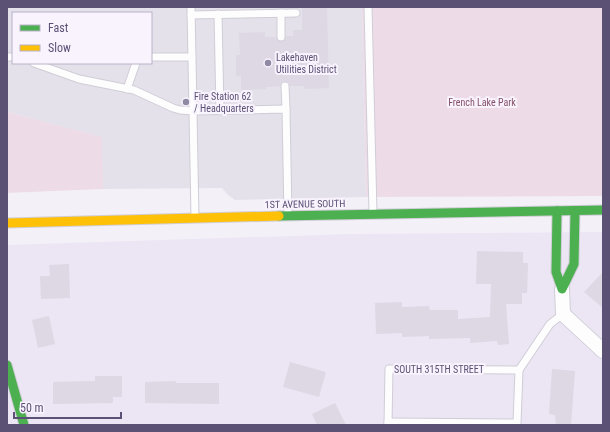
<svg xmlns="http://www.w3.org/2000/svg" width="610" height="432" font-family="'Roboto Condensed',sans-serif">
  <rect width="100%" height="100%" fill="#f4f0f8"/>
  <path fill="#ece5f4" d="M603 232V425H7V245L353 234Z"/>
  <path fill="#e4e1eb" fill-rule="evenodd" d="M7 7H362L366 197 235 200 228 195 222 188 103 189 101 137 7 112ZM13 13H151V63H13Z"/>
  <g fill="#eddce8">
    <path d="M362 7H603V196L366 197Z"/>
    <path d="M7 112 102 137 103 189 7 193Z"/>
  </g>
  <g fill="#ddd8e4">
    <path d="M302 7H327L329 88 304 89V86H290L289 83 285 81 282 82 280 86 266 87V89L241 90V76H236V55H240L239 33 265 32V37H276L278 41H283L285 39 286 36H293V30H302Z"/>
    <path d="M477 251 523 252V263H528L527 293H522V304H506L509 344 498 345 497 341 470 343V338L429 339V336L402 337V333L376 334 375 303 402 302V307L429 306 430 310H458V319L490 317 491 284H476Z"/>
    <path d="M69 264 70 298 41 299 40 276H50L49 265Z"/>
    <path d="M603 272V308L584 292Z"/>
    <path d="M49 316 55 344 38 348 32 320Z"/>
    <path d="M290 362 326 372 319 397 283 387Z"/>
    <path d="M552 369 575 371 571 425H556L555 415 549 414Z"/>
    <path d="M95 376H122V397H113V403L53 404V382L95 381Z"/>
    <path d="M176 381V383H219V404L145 403V382Z"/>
    <path d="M335 403 346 425H317L312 414Z"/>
  </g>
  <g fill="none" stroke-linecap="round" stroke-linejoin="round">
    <defs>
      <g id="lane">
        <path d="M191 7 195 218"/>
        <path d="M368 7 373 213"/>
        <path d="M281 13V37"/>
        <path d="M218 14 220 111"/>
        <path d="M191 15 296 13"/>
        <path d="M7 57H13"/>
        <path d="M151 57H192"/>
        <path d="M34 63 79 79 134 90 173 108 180 110 193 111 286 109 288 216"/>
        <path d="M285 86 286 109"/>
        <path d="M127 89 136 63"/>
        <path d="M388 422 517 423 519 370 550 324 563 314"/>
        <path d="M388 425 389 369 519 370"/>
      </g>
      <path id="street" d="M562 289 563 314 603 351"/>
      <g id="fast">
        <path d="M557 211 556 272 562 289 574 264 575 211"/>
        <path d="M279 216 603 210"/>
        <path d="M7 365 24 425"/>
      </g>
      <path id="slow" d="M7 223 279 216"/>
    </defs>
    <use href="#lane" stroke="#d0cdd6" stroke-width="9"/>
    <use href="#street" stroke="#d0cdd6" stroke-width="16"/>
    <use href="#fast" stroke="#d1ced8" stroke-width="11"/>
    <use href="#slow" stroke="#d1ced8" stroke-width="11"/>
    <use href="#lane" stroke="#fdfdfe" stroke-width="7"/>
    <use href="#street" stroke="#fdfdfe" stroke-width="14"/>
    <use href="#fast" stroke="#4caf50" stroke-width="9"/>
    <use href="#slow" stroke="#ffc107" stroke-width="9"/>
  </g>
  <g fill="#9089a3" stroke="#f9f3fe" stroke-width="1.5">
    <circle cx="268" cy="63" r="4"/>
    <circle cx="186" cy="102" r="4"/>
  </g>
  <g text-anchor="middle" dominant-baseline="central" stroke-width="4" stroke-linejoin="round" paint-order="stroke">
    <g font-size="10" fill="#5a5175" stroke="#f9f3fe" text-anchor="start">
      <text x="276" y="57">Lakehaven<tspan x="276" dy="12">Utilities District</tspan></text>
      <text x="194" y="96">Fire Station 62<tspan x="194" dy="12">/ Headquarters</tspan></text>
    </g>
    <g font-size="10" fill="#855066" stroke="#f9f3fe">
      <text x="482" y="102">French Lake Park</text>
    </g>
    <g font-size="10" fill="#5a5175" stroke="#f9f3fe">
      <text transform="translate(305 204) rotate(-1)">1ST AVENUE SOUTH</text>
      <text x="439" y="369">SOUTH 315TH STREET</text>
    </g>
  </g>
  <rect width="610" height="432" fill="none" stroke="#5a5175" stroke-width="16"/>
  <rect x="12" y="12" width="140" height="52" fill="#f9f3fe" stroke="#b9b2c7"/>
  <rect x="20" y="25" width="20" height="6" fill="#4caf50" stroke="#b9b2c7"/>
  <text x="48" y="32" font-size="12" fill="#5a5175">Fast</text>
  <rect x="20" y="45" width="20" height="6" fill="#ffc107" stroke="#b9b2c7"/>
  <text x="48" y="52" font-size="12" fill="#5a5175">Slow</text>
  <path d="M14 412v6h107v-6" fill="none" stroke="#5a5175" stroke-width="2"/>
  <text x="20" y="412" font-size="12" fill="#5a5175" stroke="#f9f3fe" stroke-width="3" paint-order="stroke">50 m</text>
</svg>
